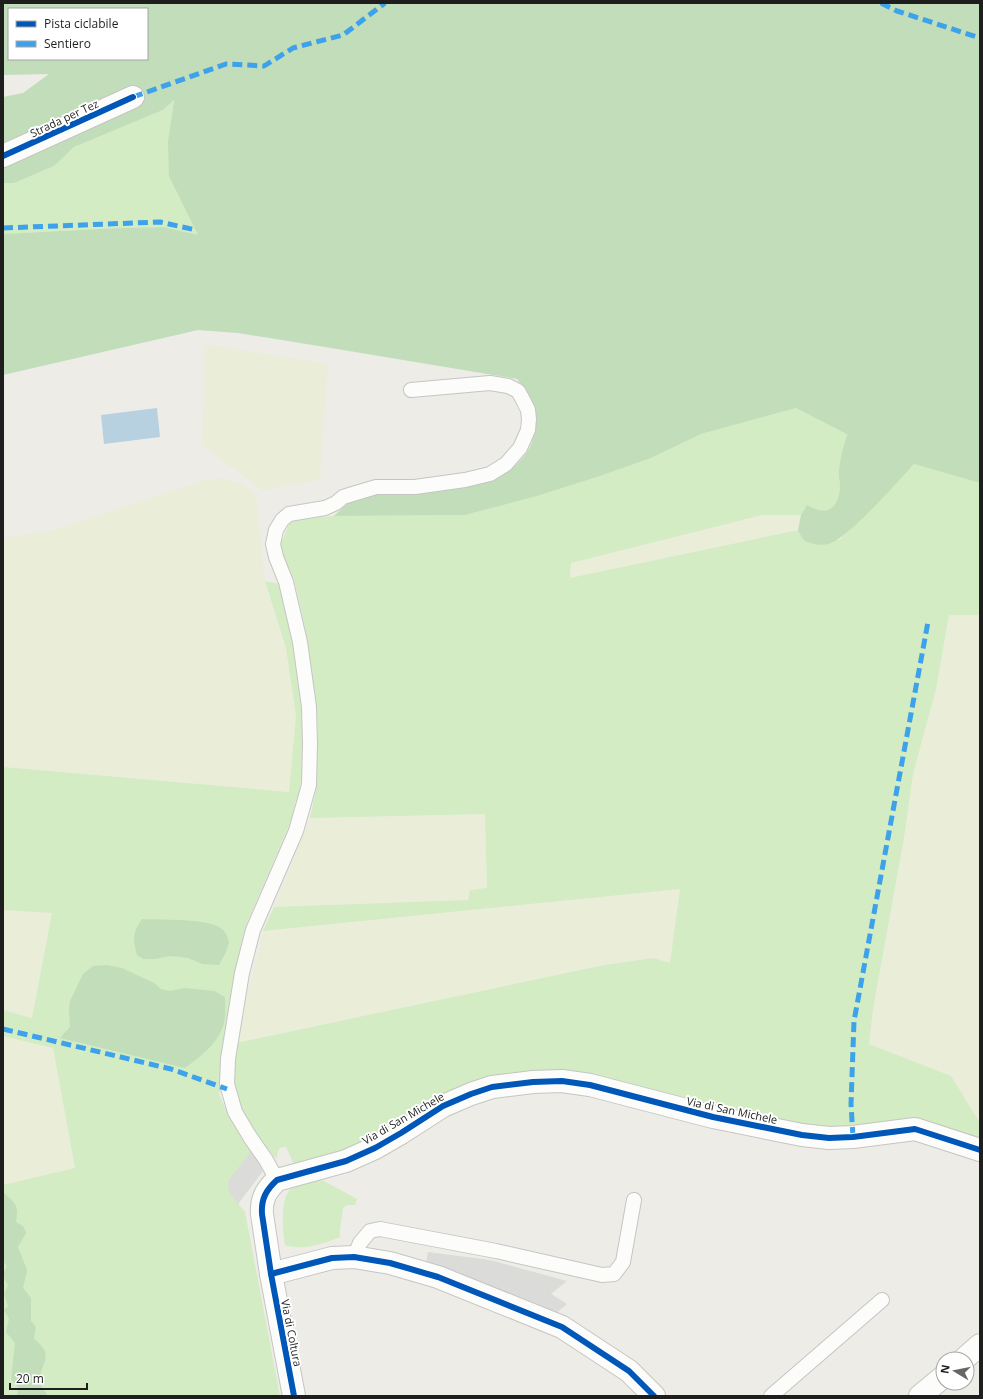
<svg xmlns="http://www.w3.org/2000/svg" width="983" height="1399" font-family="'Open Sans',sans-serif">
  <rect width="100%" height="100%" fill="#edece7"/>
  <g fill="#eaeed9">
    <path d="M205 344 328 364 320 479 263 491 202 445Z"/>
    <path d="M222 478 239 483 252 490 257 504 265 581 286 648 296 716 289 792 3 767V538L53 530 206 480Z"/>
    <path d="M762 515H801L798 530 570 578 571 563Z"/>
    <path d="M949 615H980V1123L951 1076 869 1044 873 1009 904 838 913 774 936 689Z"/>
    <path d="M486 814 487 889 468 900 274 907 310 818Z"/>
    <path d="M680 889 670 963 654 958 604 965 236 1043 263 931Z"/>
    <path d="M3 910 52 913 32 1018 3 1010Z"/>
    <path d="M3 1035 53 1048 75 1169 3 1185Z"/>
  </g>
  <g fill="#d3ecc4">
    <path d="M174 99 168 141 192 219 199 236 163 227 119 228 3 234V183H14L54 166 74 147 163 110Z"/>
    <path d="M796 408 847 433C844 446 841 458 839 470 838 476 840 481 840 486 839 509 827 517 807 506L801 515H762L571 563 570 578 798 530 804 540H839L852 528 914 464 980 483V615H949L936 689 913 774 904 838 873 1009 869 1044 951 1076 980 1123V1139L812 1130 552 1073 349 1151 319 1160 294 1164 286 1147H282L279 1149 276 1159C262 1141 245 1123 237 1102 231 1084 235 1061 236 1043L604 965 654 958 670 963 680 889 263 931 274 907 468 900 470 890 487 888 485 814 310 818 316 789 318 724 305 627 294 579 282 555 281 544 291 519 334 516 465 515 537 496 600 476 651 458 701 434Z"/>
    <path d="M265 581 279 584 300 661 304 711V762L299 793 295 803 292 819 246 925 223 1079 219 1094 225 1108 249 1148 252 1150 229 1192 245 1212 280 1396H3V1185L75 1168 53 1048 3 1036V1010L32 1018 52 913 3 910V767L289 792 296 716 286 648Z"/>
    <path d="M320 1179 357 1199 355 1205H347L343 1208 340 1229V1237C322 1244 305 1251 285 1245 283 1231 279 1196 293 1187 300 1182 312 1181 320 1179Z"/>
  </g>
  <g fill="#c1ddba" fill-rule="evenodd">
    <path d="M3 3H980V483L914 464C898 481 847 540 828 544 822 546 809 544 804 540 802 538 799 532 798 530L801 515 807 505C827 517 839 509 840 486 840 481 838 476 839 471 840 458 844 446 847 434L796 408 701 434 651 458 600 476 537 496 465 515 334 516C342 509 350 499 361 496 411 483 472 502 516 465 524 457 531 449 533 438 534 431 537 421 536 414 534 404 523 387 517 379L325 347 238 333 198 330 3 375V234L119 228 163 227 198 235 169 176 168 141 174 100 163 110 74 147 54 166 14 183H3V97L23 93 49 74 3 75ZM9 9H147V59H9Z"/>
    <path d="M142 919C159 920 210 918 222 929 226 932 228 938 229 943L226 952 219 965 203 964 188 958 170 956 155 959H143L137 955C133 938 132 934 142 919Z"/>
    <path d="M107 965 122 968 154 983 161 989 170 991 184 988 214 991 225 997C225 1005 226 1015 224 1023 219 1043 201 1056 185 1068L60 1038 70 1027 69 1009 70 1001 83 974 93 966Z"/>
    <path d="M4 1193C16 1204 19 1205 16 1222L23 1226 26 1233 18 1247 27 1270 23 1288 31 1298V1321L36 1327 34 1339C57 1357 39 1362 40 1382 41 1388 46 1391 47 1396H17L18 1387 11 1379 15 1343 6 1332 9 1319 4 1310 8 1306 4 1294 8 1285C3 1278 2 1274 7 1266L3 1261 4 1252 3 1251V1194Z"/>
  </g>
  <g fill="#dbdbd9">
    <path d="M252 1150 263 1171 238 1204 229 1192 228 1181Z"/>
    <path d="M428 1252 490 1260 567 1281 551 1294 567 1304 554 1315 426 1264Z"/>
  </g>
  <path fill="#b8d1e1" d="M157 408 160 437 104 444 101 415Z"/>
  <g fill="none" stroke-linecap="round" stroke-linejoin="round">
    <defs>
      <g id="service">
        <path d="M277 1180 266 1160 250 1137 235 1112 227 1084 228 1059 242 973 253 930 296 831 309 785 310 744 309 707 300 642 286 582 276 557 273 544 276 530 282 520 289 514 325 508 336 503 343 497 356 493 376 487H415L465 480 490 474 506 464 520 448 528 430 529 419 528 410 522 398 518 391 508 386 490 383 411 390"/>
        <path d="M354 1257 360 1243 370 1231 380 1229 496 1251 602 1275 614 1274 623 1262 634 1200"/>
        <path d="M771 1396 882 1300"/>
      </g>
      <g id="minor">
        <path d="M3 156 133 97"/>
        <path d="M271 1274 332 1258 354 1257 390 1263 438 1277 562 1327 629 1371 654 1396"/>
        <path d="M964 1359 980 1345"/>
        <path d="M294 1396 271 1274 262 1214C261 1199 266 1190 277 1180L346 1161 375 1148 401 1133 443 1106 471 1094 492 1087 533 1082 562 1081 590 1085 713 1117 802 1135 829 1138 853 1137 915 1129 980 1150"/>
        <path d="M920 1396 943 1377"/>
      </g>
    </defs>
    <use href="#service" stroke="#c5c5c3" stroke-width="16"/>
    <use href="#minor" stroke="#c5c5c3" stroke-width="24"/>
    <use href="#service" stroke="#fcfcfb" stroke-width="14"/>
    <use href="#minor" stroke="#fcfcfb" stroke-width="22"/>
    <g stroke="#3da2ea" stroke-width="5" stroke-dasharray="10 5" stroke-linecap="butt">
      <path d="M881 3 897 11 980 38"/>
      <path d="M133 97 226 64 264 66 293 48 343 35 385 3"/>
      <path d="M3 228 160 222 196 230"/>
      <path d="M3 1029 171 1069 227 1089"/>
      <path d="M853 1137 851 1104 854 1021 928 622"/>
    </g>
    <defs>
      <g id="cycleway">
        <path d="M3 156 133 97"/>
        <path d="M271 1274 332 1258 354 1257 390 1263 438 1277 562 1327 629 1371 654 1396"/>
        <path d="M294 1396 271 1274 262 1214C261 1199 266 1190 277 1180L346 1161 375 1148 401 1133 443 1106 471 1094 492 1087 533 1082 562 1081 590 1085 713 1117 802 1135 829 1138 853 1137 915 1129 980 1150"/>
      </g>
    </defs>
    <use href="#cycleway" stroke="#fff" stroke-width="8"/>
    <use href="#cycleway" stroke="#0057b8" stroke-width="6"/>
  </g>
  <g text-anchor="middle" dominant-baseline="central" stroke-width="4" stroke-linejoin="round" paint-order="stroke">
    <g font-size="11" fill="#1e1e1e" stroke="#fff">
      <text transform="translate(64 118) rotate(-25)">Strada per Tez</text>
      <text transform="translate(732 1110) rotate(12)">Via di San Michele</text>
      <text transform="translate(403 1118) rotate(-30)">Via di San Michele</text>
      <text transform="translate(292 1333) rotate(79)">Via di Coltura</text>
    </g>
  </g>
  <rect width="983" height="1399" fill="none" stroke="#1e1e1e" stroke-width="8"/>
  <rect x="8" y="8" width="140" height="52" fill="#ffffff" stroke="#a5a5a5"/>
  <rect x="16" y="21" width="20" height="6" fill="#0057b8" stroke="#a5a5a5"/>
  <text x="44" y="28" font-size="12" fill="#1e1e1e">Pista ciclabile</text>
  <rect x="16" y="41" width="20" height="6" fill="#3da2ea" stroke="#a5a5a5"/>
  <text x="44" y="48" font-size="12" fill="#1e1e1e">Sentiero</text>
  <g transform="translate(955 1371) rotate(280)"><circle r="19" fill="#ffffff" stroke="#a5a5a5"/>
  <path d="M0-3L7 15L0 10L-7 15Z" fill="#666664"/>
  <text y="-6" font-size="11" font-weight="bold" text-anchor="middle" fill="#1e1e1e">N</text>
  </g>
  <path d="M10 1383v6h77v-6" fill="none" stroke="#1e1e1e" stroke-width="2"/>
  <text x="16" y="1383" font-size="12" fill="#1e1e1e" stroke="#ffffff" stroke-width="3" paint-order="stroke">20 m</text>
</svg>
